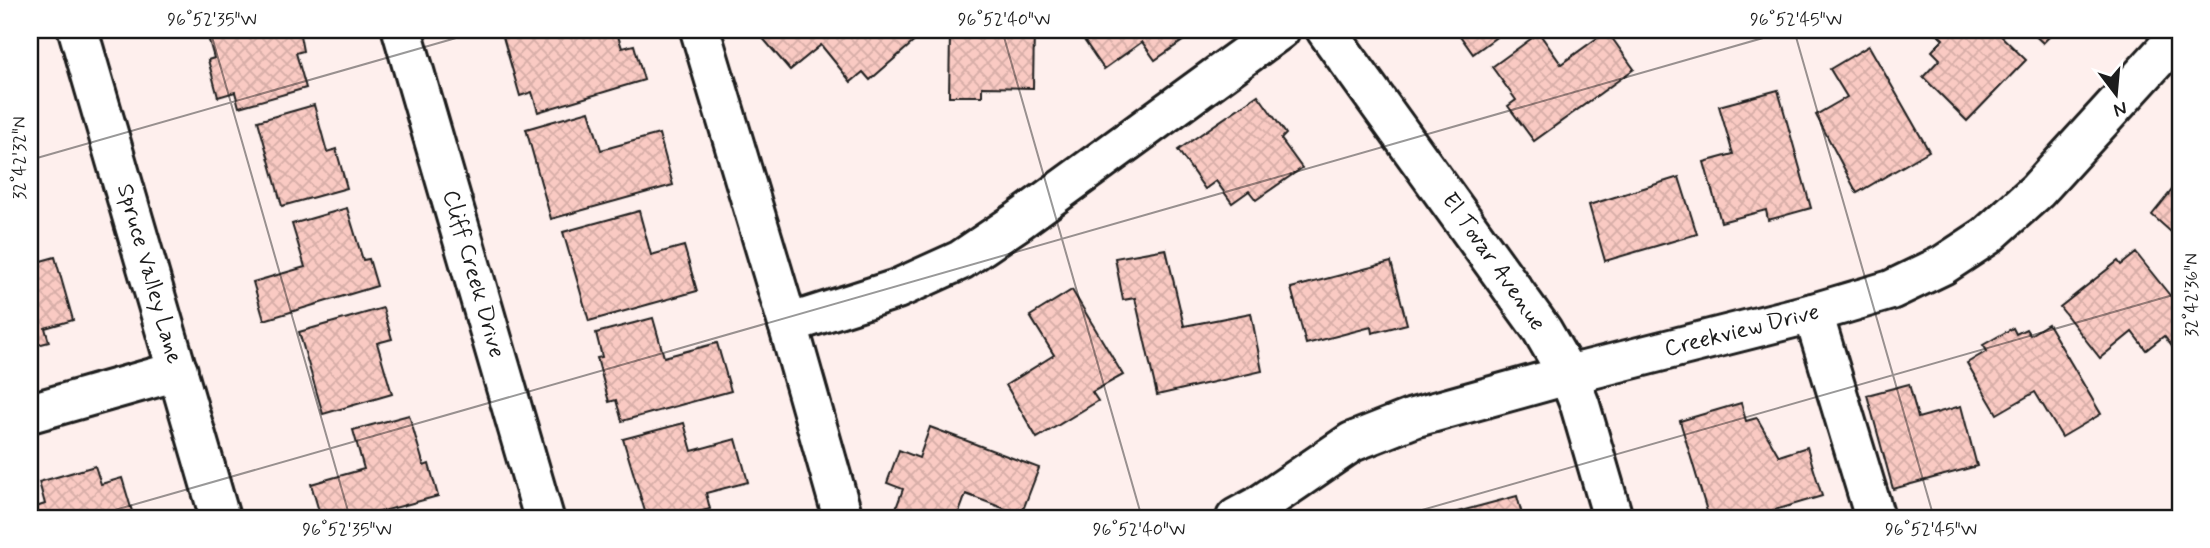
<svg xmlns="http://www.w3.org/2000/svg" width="2210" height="548" font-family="Mynerve,sans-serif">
  <defs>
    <pattern id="building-cross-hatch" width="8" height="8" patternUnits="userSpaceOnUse" patternTransform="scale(1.75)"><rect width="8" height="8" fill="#facac3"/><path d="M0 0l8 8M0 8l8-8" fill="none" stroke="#d6ada7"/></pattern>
  </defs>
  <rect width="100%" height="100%" fill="#feefed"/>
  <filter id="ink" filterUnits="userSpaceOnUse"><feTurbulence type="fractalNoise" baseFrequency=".0143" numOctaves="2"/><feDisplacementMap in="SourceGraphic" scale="14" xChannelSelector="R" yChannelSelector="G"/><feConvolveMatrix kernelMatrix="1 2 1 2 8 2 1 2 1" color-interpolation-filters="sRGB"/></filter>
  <g filter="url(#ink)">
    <g fill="url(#building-cross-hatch)" stroke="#1c1c1c" stroke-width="2">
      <path d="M206 30H299L303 51 296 53 306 88 239 107 235 92 218 97 208 60 214 58Z"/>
      <path d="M501 30H616L622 48 634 45 644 80 538 112 532 92 520 96Z"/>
      <path d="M767 30H908L917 39 870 80 863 72 851 82 821 45 790 70 761 36Z"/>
      <path d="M981 30H1034L1033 88 982 87V96H949L950 35 981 36Z"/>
      <path d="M1077 30H1181L1187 38 1155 60 1142 42 1104 69Z"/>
      <path d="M1456 30H1506L1473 54Z"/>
      <path d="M1933 30H1995L2026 60 1967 121 1923 77 1940 59 1932 51 1943 39Z"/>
      <path d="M2029 30H2056L2043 43Z"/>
      <path d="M1607 31 1634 69 1534 141 1508 106 1516 100 1492 67 1539 33 1561 64Z"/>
      <path d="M1869 46 1929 151 1857 193 1816 115 1847 97 1830 69Z"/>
      <path d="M1778 90 1811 208 1768 220 1766 210 1721 222 1704 162 1733 154 1719 106Z"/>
      <path d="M1258 95 1286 134 1281 139 1302 168 1256 200 1249 191 1232 203 1216 181 1205 189 1178 150Z"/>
      <path d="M314 105 327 152 336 149 347 188 282 206 258 121Z"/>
      <path d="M589 111 601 150 659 134 673 185 551 219 526 129Z"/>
      <path d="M1679 177 1697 234 1605 261 1589 205Z"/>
      <path d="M2180 180V240L2152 215Z"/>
      <path d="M347 208 363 260 369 259 377 286 264 320 253 282 305 267 292 224Z"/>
      <path d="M639 211 651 255 684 246 697 291 589 321 563 232Z"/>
      <path d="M1166 249 1184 326 1251 313 1262 371 1157 395 1135 298 1123 300 1115 258Z"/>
      <path d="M2136 253 2180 308V357L2164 336 2146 350 2132 332 2100 358 2060 307 2118 261 2121 265Z"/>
      <path d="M55 257 73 320 45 328 49 342 30 347V264Z"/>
      <path d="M1391 262 1407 324 1372 333 1371 327 1306 344 1291 288Z"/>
      <path d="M1072 290 1123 375 1092 392 1098 401 1037 438 1006 385 1054 355 1030 316Z"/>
      <path d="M383 308 392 339 377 343 392 394 323 414 299 332Z"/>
      <path d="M653 318 664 357 717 343 731 391 622 421 616 400 609 402 597 358 602 357 596 333Z"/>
      <path d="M2048 324 2101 414 2062 437 2035 392 1997 414 1967 363 1987 351 1983 345 2013 328 2016 334 2026 329 2030 335Z"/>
      <path d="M1909 384 1918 418 1961 406 1977 466 1893 489 1867 395Z"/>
      <path d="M1741 403 1746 421 1757 418 1779 456 1807 447 1822 496 1748 518H1709L1680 421Z"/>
      <path d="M409 415 424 466 429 464 438 496 358 518H321L311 484 364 469 353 430Z"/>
      <path d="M684 423 692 451 736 439 748 482 706 493 710 509 674 518H647L623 439Z"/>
      <path d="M930 427 1039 468 1021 515 966 494 957 518H915L895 511 903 489 887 483 899 450 919 458Z"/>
      <path d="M95 466 101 484 122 478 134 518H30V509L45 504 39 482Z"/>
      <path d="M1517 496 1523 518H1435Z"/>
      <path d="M438 510 441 518H409Z"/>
    </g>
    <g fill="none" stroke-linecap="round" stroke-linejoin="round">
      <defs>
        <g id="minor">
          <path d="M78 30 220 518"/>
          <path d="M402 30 544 518"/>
          <path d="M700 30 788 324"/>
          <path d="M1326 30 1542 330 1568 375 1580 405 1613 518"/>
          <path d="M1813 313 1875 518"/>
          <path d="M30 413 178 371"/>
          <path d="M843 518 788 324 897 289 961 260 1017 222 1280 30"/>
          <path d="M1236 518 1260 505 1352 442 1413 418 1568 375 1813 313 1891 290 1943 265 1987 236 2037 191 2180 34"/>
        </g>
      </defs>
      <use href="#minor" stroke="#1c1c1c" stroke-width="44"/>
      <use href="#minor" stroke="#fff" stroke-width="38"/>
    </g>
  </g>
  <path fill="none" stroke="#1c1c1c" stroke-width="2" stroke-opacity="0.45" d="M210 30 350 518M1002 30 1142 518M1794 30 1934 518M30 160 484 30M87 518 1791 30M1394 518 2180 293"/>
  <g text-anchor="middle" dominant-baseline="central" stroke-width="7" stroke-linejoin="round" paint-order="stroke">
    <g font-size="23" fill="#1c1c1c" stroke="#fff">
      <text transform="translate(1493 262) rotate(55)">El Tovar Avenue</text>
      <text transform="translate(149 274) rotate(74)">Spruce Valley Lane</text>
      <text transform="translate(473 274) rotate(74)">Cliff Creek Drive</text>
      <text transform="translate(1742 331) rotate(-14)">Creekview Drive</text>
    </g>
  </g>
  <rect width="2210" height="548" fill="none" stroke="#fff" stroke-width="77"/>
  <g transform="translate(2116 94) rotate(164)" stroke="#ffffff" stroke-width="5" paint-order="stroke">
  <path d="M0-5L12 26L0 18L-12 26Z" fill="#1c1c1c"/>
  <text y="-10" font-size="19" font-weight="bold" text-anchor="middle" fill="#1c1c1c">N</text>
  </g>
  <rect x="38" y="38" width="2134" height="472" fill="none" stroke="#1c1c1c" stroke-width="2.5"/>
  <g font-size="18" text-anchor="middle" fill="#1c1c1c">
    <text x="212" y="25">96°52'35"W</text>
    <text x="1004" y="25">96°52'40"W</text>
    <text x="1796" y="25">96°52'45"W</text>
    <text transform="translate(19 158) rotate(-90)" y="6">32°42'32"N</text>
    <text transform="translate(2191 295) rotate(-90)" y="6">32°42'36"N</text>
    <text x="347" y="535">96°52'35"W</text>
    <text x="1139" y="535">96°52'40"W</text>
    <text x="1931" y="535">96°52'45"W</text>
  </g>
</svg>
